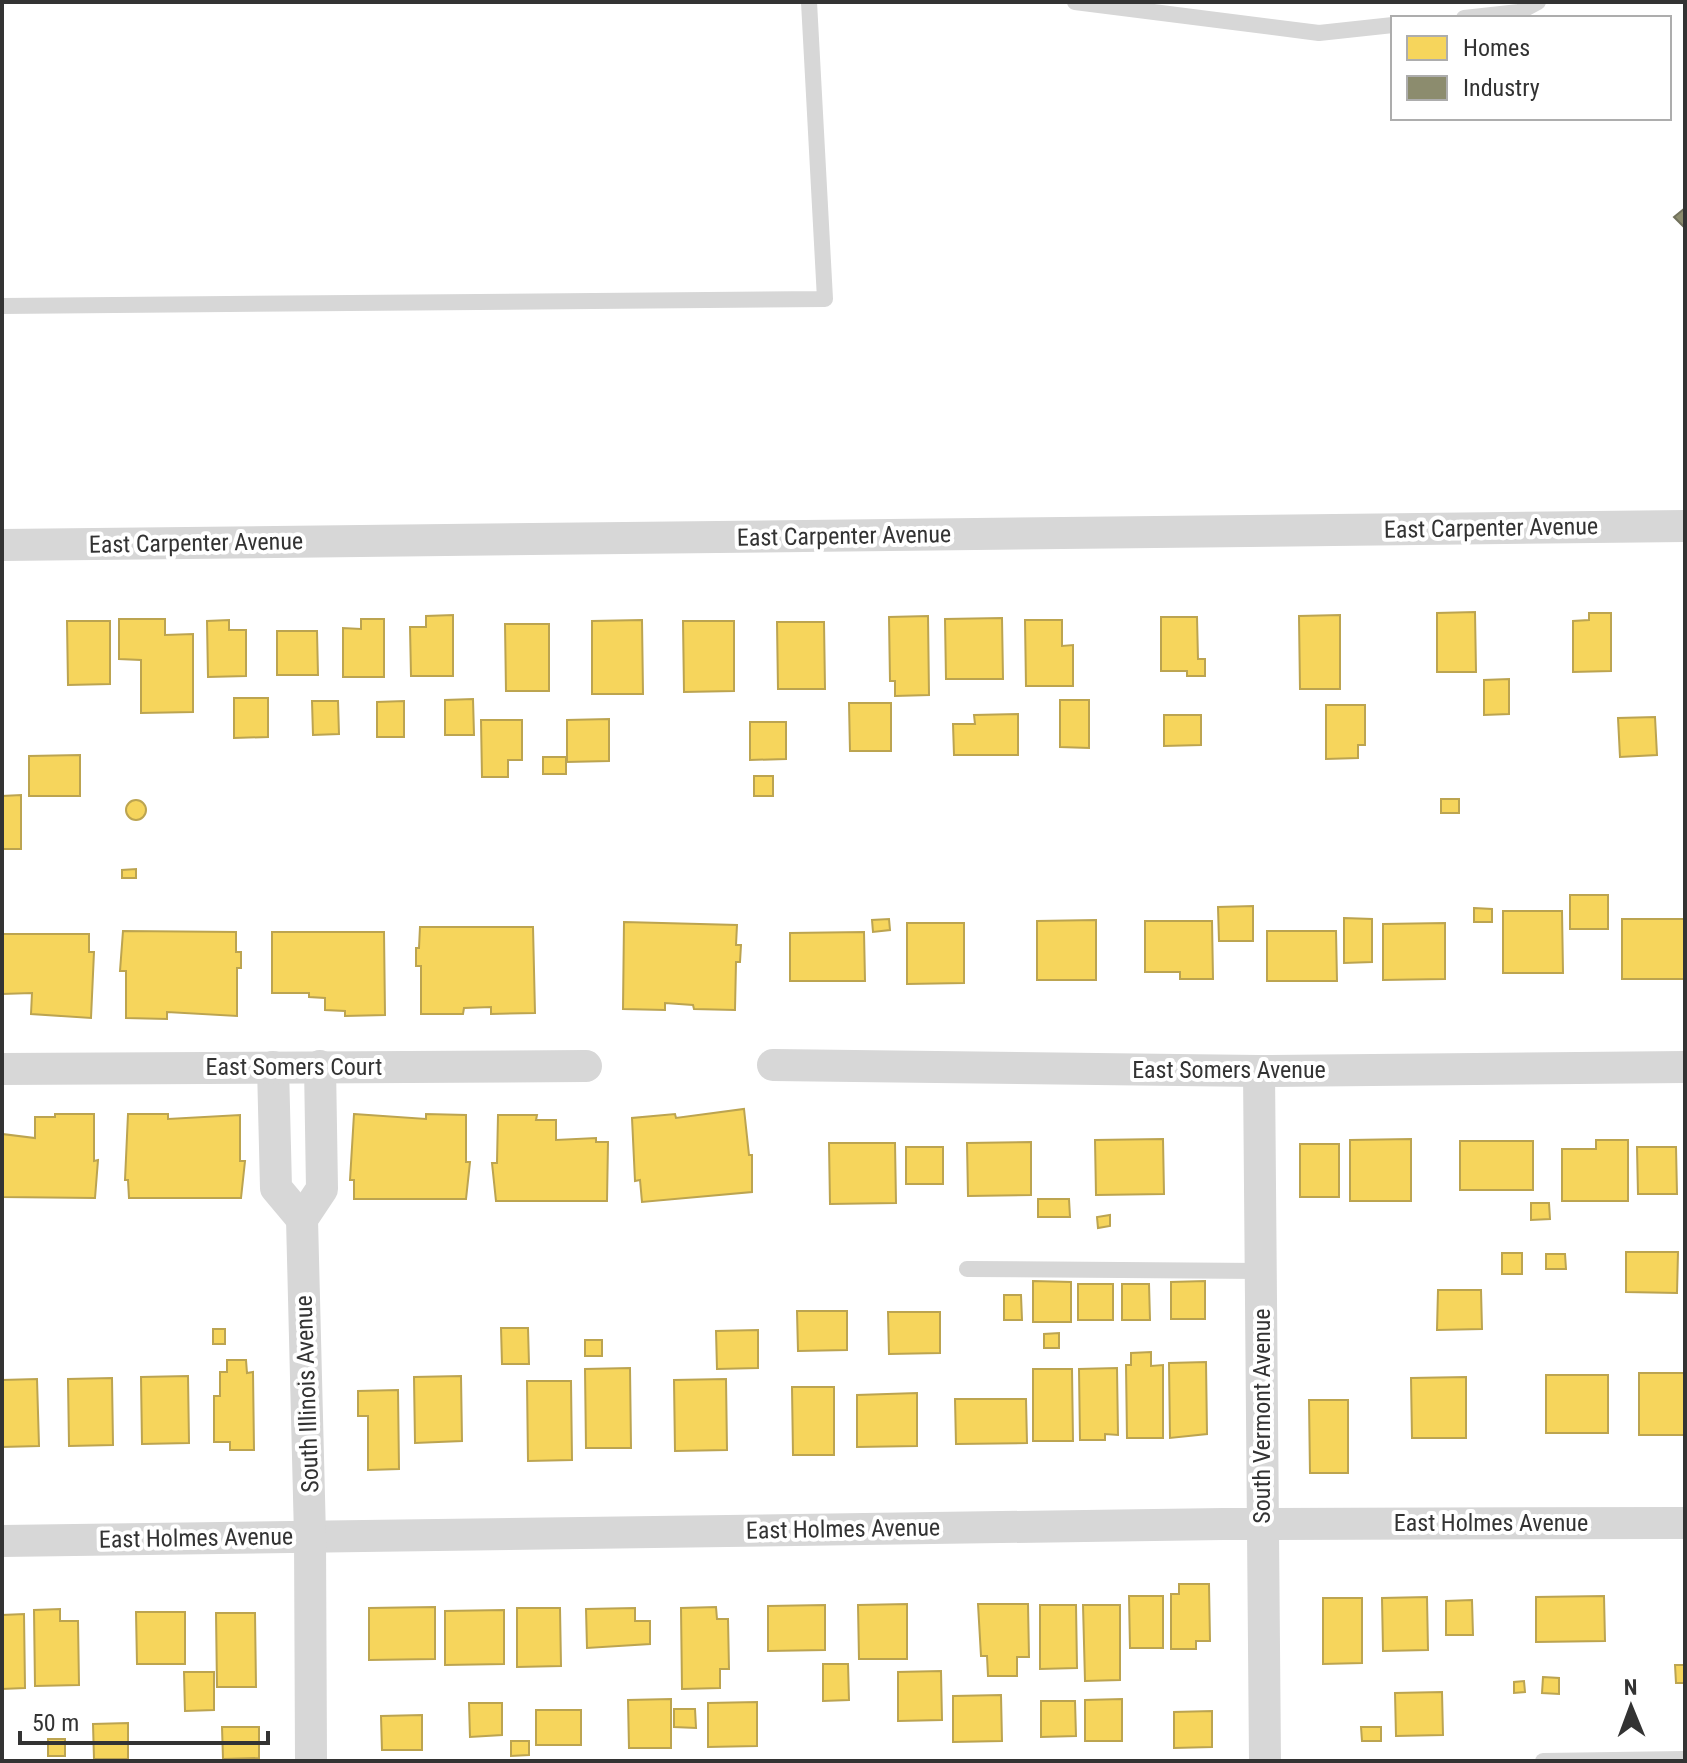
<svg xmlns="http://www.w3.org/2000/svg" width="1687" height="1763" font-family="'Roboto Condensed',sans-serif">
  <rect width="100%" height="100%" fill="#fff"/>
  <g fill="#f6d55c" stroke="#bca450" stroke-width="2">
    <path d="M1475 612 1476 672H1437V613Z"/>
    <path d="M1589 613H1611V671L1573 672V621L1589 620Z"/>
    <path d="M453 615V676H411L410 627H426V616Z"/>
    <path d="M1340 615V689H1300L1299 616Z"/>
    <path d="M928 616 929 695 895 696V681H890L889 617Z"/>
    <path d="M1161 617H1197L1198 659H1205V676H1187V671H1161Z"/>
    <path d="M1002 618 1003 679H946L945 619Z"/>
    <path d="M119 619H165V635L193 634V712L141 713V660L119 659Z"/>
    <path d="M361 619H384V677H343V628L361 629Z"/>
    <path d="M229 620V630H246V676L208 677 207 621Z"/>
    <path d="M642 620 643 694H592V621Z"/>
    <path d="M1025 620H1062V646L1073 645V686H1026Z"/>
    <path d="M67 621H110V684L68 685Z"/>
    <path d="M683 621H734V691L684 692Z"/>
    <path d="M777 622H824L825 689H778Z"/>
    <path d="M505 624H549V691H506Z"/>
    <path d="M277 631H317L318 675H277Z"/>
    <path d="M1509 679V714L1484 715V680Z"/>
    <path d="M234 698H268V737L234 738Z"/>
    <path d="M473 699 474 735H445V700Z"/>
    <path d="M1060 700H1089V748L1060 747Z"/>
    <path d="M312 701H338L339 734 313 735Z"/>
    <path d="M404 701V737H377V702Z"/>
    <path d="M849 703H891V751H850Z"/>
    <path d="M1326 705H1365V745H1358V758L1326 759Z"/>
    <path d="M1018 714V755H954L953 724H975L974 715Z"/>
    <path d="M1164 715H1201V745L1164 746Z"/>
    <path d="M1655 717 1657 755 1620 757 1618 718Z"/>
    <path d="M609 719V761L567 762V720Z"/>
    <path d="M481 720H522V760H508V777H482Z"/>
    <path d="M750 722H786V759L750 760Z"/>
    <path d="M80 755V796H29V756Z"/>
    <rect x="543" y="757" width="23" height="17"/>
    <rect x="754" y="776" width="19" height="20"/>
    <path d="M21 795V849H2V796Z"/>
    <rect x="1441" y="799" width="18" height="14"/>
    <circle cx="136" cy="810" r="10"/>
    <path d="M136 869V878H122V870Z"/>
    <rect x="1570" y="895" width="38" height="34"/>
    <path d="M1253 906V941H1219L1218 907Z"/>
    <path d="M1474 908 1492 909V922H1474Z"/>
    <path d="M1503 911H1562L1563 973H1503Z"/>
    <path d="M1344 918 1372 919V962L1344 963Z"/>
    <path d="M889 919 890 930 873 932 872 920Z"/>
    <rect x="1622" y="919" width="62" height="60"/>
    <path d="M1096 920V980H1037V921Z"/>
    <path d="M1145 921H1212L1213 979H1180V972H1145Z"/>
    <path d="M624 922 737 925 736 945H741L740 962H736L735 1010 694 1009 693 1005 665 1003V1010L623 1009Z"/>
    <path d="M907 923H964V983L907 984Z"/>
    <path d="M1445 923V979L1383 980V924Z"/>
    <path d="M420 927H533L535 1013 491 1014V1007L464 1008 463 1014H421V966H416V948H419Z"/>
    <path d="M123 931 236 932V952H241V968H237V1016L167 1012V1019L126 1018V971H120Z"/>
    <path d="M1267 931H1336L1337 981H1267Z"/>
    <path d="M272 932H384L385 1015 345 1016V1011L325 1010V998L309 997V993H272Z"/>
    <path d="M864 932 865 981H790V933Z"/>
    <path d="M2 934H89V952H94L91 1018 31 1014 32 993 2 994Z"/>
    <path d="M744 1109 749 1155H752V1192L642 1202 640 1180 635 1181 632 1118 675 1114 676 1118Z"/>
    <path d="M55 1114H94V1161L98 1160 95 1198 2 1197V1134L35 1138V1117H55Z"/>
    <path d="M128 1114H168V1119L240 1115V1161H245L241 1198H129L128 1180H125Z"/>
    <path d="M354 1114 426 1119V1114L466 1115V1162H470L466 1199H354V1180H350Z"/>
    <path d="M498 1115H537L536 1120H556V1140L596 1138V1142H608L607 1201H496L492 1163H497Z"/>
    <path d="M1163 1139 1164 1194 1096 1195 1095 1140Z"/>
    <path d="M1411 1139V1201H1350V1140Z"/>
    <path d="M1596 1140H1628V1201H1562V1149H1596Z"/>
    <rect x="1460" y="1141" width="73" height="49"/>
    <path d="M1031 1142V1195L968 1196 967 1143Z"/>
    <path d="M829 1143H895L896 1203 830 1204Z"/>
    <rect x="1300" y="1144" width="39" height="53"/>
    <rect x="906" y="1147" width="37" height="37"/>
    <path d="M1637 1147H1676L1677 1194H1638Z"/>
    <path d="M1038 1199H1069L1070 1217H1038Z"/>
    <path d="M1531 1203H1549L1550 1219 1531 1220Z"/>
    <path d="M1110 1215V1226L1098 1228 1097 1217Z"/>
    <path d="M1626 1252H1678L1677 1293 1626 1292Z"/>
    <rect x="1502" y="1253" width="20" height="21"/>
    <path d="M1546 1254H1565L1566 1269H1546Z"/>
    <path d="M1033 1281 1071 1282V1322H1033Z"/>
    <path d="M1205 1281V1319H1171V1282Z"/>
    <rect x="1078" y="1284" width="35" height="36"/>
    <path d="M1122 1284H1149L1150 1320H1122Z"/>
    <path d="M1438 1290H1481L1482 1329 1437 1330Z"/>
    <path d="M1004 1295H1021L1022 1320H1004Z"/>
    <path d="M797 1311H847V1350L798 1351Z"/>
    <path d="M888 1312H940V1353L889 1354Z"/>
    <path d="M501 1328H528L529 1364H502Z"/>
    <rect x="213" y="1329" width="12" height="15"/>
    <path d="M758 1330V1368L717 1369 716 1331Z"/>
    <path d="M1059 1333V1348H1044V1334Z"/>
    <rect x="585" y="1340" width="17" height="16"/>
    <path d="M1151 1352V1366L1163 1365V1438H1127L1126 1365H1131V1353Z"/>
    <path d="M227 1360H246L247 1373 253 1372 254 1450H230V1442H214V1396H220V1372H227Z"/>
    <path d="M1206 1362 1207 1434 1170 1438 1169 1363Z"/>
    <path d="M630 1368 631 1448H586L585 1369Z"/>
    <path d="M1117 1368 1118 1435 1105 1434V1440H1080L1079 1369Z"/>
    <path d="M1033 1369H1072L1073 1441H1033Z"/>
    <rect x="1639" y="1373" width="46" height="62"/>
    <rect x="1546" y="1375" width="62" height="58"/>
    <path d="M188 1376 189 1443 142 1444 141 1377Z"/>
    <path d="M461 1376 462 1441 415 1443 414 1377Z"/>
    <path d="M1466 1377V1438H1412L1411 1378Z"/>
    <path d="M112 1378 113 1445 69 1446 68 1379Z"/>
    <path d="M37 1379 39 1446 2 1447V1380Z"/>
    <path d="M726 1379 727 1450 675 1451 674 1380Z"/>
    <path d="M527 1381H571L572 1460 528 1461Z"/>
    <path d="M792 1387H834V1455H793Z"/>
    <path d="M398 1390 399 1469 368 1470V1416H358V1391Z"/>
    <path d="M917 1393V1446L857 1447V1395Z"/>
    <path d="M955 1399H1026L1027 1443 956 1444Z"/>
    <path d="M1309 1400H1348V1473H1310Z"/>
    <path d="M1179 1584H1209L1210 1641H1196V1649H1171V1594H1179Z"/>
    <path d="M1129 1596H1163V1648H1130Z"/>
    <path d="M1604 1596 1605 1641 1536 1642V1597Z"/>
    <path d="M1427 1597 1428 1650 1383 1651 1382 1598Z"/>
    <path d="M1323 1598H1362V1663L1323 1664Z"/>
    <path d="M1472 1600 1473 1635H1446V1601Z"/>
    <path d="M907 1604V1659H859L858 1605Z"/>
    <path d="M978 1604H1028L1029 1657H1017V1676H988L987 1656H981Z"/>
    <path d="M825 1605V1650L768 1651V1606Z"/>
    <path d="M1040 1605H1076L1077 1668 1040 1669Z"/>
    <path d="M1083 1605H1120V1680L1085 1681Z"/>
    <path d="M435 1607V1659L369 1660V1608Z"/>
    <path d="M716 1607 717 1619H728L729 1669H720V1688L682 1689 681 1608Z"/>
    <path d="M517 1608H560L561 1666 517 1667Z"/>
    <path d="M635 1608V1621H650V1644L587 1648 586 1609Z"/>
    <path d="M60 1609V1621H78L79 1685 35 1686 34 1610Z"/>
    <path d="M504 1610V1664L445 1665V1611Z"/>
    <path d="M136 1612H185V1664H137Z"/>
    <path d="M216 1613H255L256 1687H217Z"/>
    <path d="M24 1614 25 1688 2 1689V1615Z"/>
    <path d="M823 1664H848L849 1700 823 1701Z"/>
    <path d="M1675 1665H1685V1683H1676Z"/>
    <path d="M941 1671 942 1720 898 1721V1672Z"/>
    <path d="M184 1672H214V1710L185 1711Z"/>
    <path d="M1543 1677 1559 1678V1694L1542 1693Z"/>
    <path d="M1524 1681 1525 1692 1514 1693V1682Z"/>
    <path d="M1442 1692 1443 1735 1396 1736 1395 1693Z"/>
    <path d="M1001 1695 1002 1741 953 1742V1696Z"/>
    <path d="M671 1699V1748H629L628 1700Z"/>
    <path d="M1122 1699V1741H1085V1700Z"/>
    <path d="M1041 1701H1075L1076 1736 1041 1737Z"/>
    <path d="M757 1702V1746L708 1747V1703Z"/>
    <path d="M469 1703H502V1735L470 1737Z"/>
    <path d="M674 1709H695L696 1728 674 1727Z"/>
    <rect x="536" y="1710" width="45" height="35"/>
    <path d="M1212 1711V1747L1174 1748V1712Z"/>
    <path d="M422 1715V1750H382L381 1716Z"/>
    <path d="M128 1723V1759H94L93 1724Z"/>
    <path d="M222 1727H259V1758L223 1759Z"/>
    <path d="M1361 1727H1381V1741H1362Z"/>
    <rect x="48" y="1739" width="17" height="17"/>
    <path d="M511 1741H529V1755L511 1756Z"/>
  </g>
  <path fill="#8c8c6e" stroke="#71715c" stroke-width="2" d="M1685 208V228L1674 217Z"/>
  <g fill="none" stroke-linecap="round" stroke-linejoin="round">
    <g stroke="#d7d7d7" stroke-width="16">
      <path d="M1075 2 1319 33 1393 25"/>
      <path d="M1464 18 1519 12 1538 2"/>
      <path d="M2 306 825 299 809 2"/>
      <path d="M967 1269 1261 1271"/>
      <path d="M1543 1761 1685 1759"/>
    </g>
    <g stroke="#d7d7d7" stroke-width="32">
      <path d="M2 545 1685 526"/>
      <path d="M773 1065 1259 1071 1685 1067"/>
      <path d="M273 1067 276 1188 302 1219"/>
      <path d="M2 1069 586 1066"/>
      <path d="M1259 1071 1265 1761"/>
      <path d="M2 1541 1223 1524 1685 1523"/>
      <path d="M311 1761 310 1536 302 1219 322 1189 320 1066"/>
    </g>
  </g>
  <g text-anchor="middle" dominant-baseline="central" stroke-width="8" stroke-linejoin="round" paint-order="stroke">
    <g font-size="24" fill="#333" stroke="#fff">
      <text transform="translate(1491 528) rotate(-1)">East Carpenter Avenue</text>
      <text transform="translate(844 536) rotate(-1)">East Carpenter Avenue</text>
      <text transform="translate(196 543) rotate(-1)">East Carpenter Avenue</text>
      <text x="294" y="1067">East Somers Court</text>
      <text x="1229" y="1070">East Somers Avenue</text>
      <text transform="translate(307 1394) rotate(-92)">South Illinois Avenue</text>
      <text transform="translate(1262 1416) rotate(-90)">South Vermont Avenue</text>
      <text x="1491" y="1523">East Holmes Avenue</text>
      <text transform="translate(843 1529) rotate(-1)">East Holmes Avenue</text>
      <text transform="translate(196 1538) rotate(-1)">East Holmes Avenue</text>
    </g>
  </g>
  <rect width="1687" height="1763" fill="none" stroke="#333333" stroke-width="8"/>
  <rect x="1391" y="16" width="280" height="104" fill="#ffffff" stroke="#adadad" stroke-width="2"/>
  <rect x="1407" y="36" width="40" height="24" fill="#f6d55c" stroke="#adadad" stroke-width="2"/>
  <text x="1463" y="56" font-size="24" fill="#333333">Homes</text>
  <rect x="1407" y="76" width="40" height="24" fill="#8c8c6e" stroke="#adadad" stroke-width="2"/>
  <text x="1463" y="96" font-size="24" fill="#333333">Industry</text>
  <g transform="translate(1631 1707) rotate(359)" stroke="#ffffff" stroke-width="6" paint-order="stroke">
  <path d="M0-6L14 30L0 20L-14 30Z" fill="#333333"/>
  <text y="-12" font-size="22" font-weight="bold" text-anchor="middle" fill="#333333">N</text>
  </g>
  <path d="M20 1731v12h248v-12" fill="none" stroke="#333333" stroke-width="4"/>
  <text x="32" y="1731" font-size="24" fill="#333333" stroke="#ffffff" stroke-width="6" paint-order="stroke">50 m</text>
</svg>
